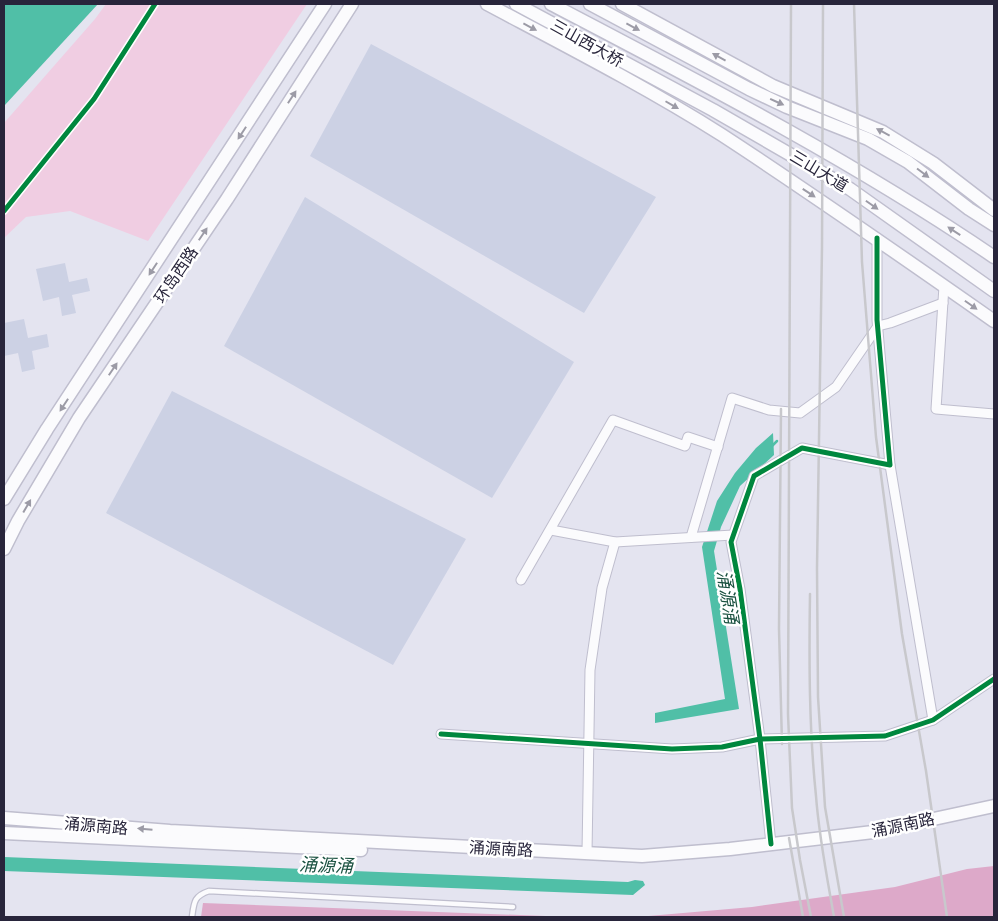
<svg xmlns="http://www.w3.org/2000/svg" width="998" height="921" font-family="'Space Grotesk','Noto Sans SC',sans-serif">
  <rect width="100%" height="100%" fill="#e4e4f0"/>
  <path fill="#f0cde2" d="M106 4H307L148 241 70 211 26 217 4 238V123L95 19Z"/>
  <g fill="#dda9c9">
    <path d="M994 866V917H637L752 907 895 887 967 869Z"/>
    <path d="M203 903 571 917H201Z"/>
  </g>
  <g fill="#50bfa7">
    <path d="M4 4H98L4 106Z"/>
    <path d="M773 433 774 455 740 486 721 527 714 551 739 709 655 723V713L725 699 702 547 717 501 735 473 756 448Z"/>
    <path d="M4 857 628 882 635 880 643 881 645 885 633 895 4 871Z"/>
  </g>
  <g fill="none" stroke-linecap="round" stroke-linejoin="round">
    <path stroke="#50bfa7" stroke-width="2.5" d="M772 446 777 441"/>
  </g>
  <g fill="#ccd1e4">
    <path d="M371 44 656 197 584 313 310 156Z"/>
    <path d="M305 197 574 362 492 498 224 346Z"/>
    <path d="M65 263 69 282 87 278 90 291 72 295 76 313 62 316 59 297 43 301 36 269Z"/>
    <path d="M24 319 28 338 47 334 49 347 32 351 35 369 22 372 18 353 4 356V323Z"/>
    <path d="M172 391 466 539 393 665 106 513Z"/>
  </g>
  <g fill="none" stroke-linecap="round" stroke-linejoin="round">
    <defs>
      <path id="service" d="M192 917C194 902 194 896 209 891L513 907"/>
      <g id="minor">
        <path d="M944 286 936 409 994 414"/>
        <path d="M890 465 933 720"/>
        <path d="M551 530 615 542 733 535"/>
        <path d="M691 537 732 398 769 410 800 413 836 387 878 326 890 323 943 303"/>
        <path d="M521 580 613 420 685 446 688 437 718 447"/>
        <path d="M441 734 672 749 722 747 760 739 885 736 933 720 994 679"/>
        <path d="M771 844 760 739 740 589 731 542 754 476 802 448 890 465 877 320V238"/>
        <path d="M587 853 590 670 602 588 615 542"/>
      </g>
      <g id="secondary">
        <path d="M487 4C566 46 646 87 722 135 814 195 904 258 994 321"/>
        <path d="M516 4 713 110 850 189 994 291"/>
        <path d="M551 4C702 83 853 161 994 257"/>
        <path d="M590 4 749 89 787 107 868 139 908 162 969 209 994 225"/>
        <path d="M622 4 773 86 883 132 933 163 994 210"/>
        <path d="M4 499 47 429 325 4"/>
        <path d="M4 549 18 521 79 418 227 199 352 4"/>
        <path d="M4 818 170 831 642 856 730 849 873 832 994 806"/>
        <path d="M4 833 361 850"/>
      </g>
    </defs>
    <use href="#service" stroke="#bfbece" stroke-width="7"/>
    <use href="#minor" stroke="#bfbece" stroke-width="11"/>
    <use href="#secondary" stroke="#bfbece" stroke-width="15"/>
    <use href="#service" stroke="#fbfbfd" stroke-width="4.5"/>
    <use href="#minor" stroke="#fbfbfd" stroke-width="9"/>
    <use href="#secondary" stroke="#fbfbfd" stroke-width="12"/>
    <g stroke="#c8c8cc" stroke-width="2.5">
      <path d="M791 4 788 714 792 808 800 860 811 917"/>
      <path d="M823 4 822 247 817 568 818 697 825 807 844 917"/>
      <path d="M854 4 862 262 876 437 902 634 926 771 947 917"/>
      <path d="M781 409 779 629 782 744"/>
      <path d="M810 594C809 661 809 729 816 796 819 837 827 877 834 917"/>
      <path d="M789 838 803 917"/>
    </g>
    <defs>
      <g id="cycleway">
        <path d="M4 211 94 99 155 4"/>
        <path d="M441 734 672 749 722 747 760 739 885 736 933 720 994 679"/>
        <path d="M771 844 760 739 740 589 731 542 754 476 802 448 890 465 877 320V238"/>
      </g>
    </defs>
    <use href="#cycleway" stroke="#fff" stroke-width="8"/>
    <use href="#cycleway" stroke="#00873e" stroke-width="5"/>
  </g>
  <defs><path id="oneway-solid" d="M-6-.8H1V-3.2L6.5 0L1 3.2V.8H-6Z" transform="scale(1.25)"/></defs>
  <g fill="#9c9ba6">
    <use href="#oneway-solid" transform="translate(530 27) rotate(28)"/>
    <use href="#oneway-solid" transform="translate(633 27) rotate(28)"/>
    <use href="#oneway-solid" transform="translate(719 57) rotate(-151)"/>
    <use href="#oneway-solid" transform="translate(292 97) rotate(-57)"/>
    <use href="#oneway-solid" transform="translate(777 102) rotate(24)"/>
    <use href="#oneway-solid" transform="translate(672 105) rotate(30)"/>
    <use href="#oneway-solid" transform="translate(883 132) rotate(-152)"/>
    <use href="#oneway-solid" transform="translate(242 133) rotate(123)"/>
    <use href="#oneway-solid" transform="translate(923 173) rotate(37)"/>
    <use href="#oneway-solid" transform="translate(809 193) rotate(33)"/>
    <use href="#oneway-solid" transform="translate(872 205) rotate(35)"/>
    <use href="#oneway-solid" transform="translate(954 231) rotate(-147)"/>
    <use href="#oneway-solid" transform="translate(203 234) rotate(-56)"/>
    <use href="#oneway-solid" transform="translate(153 269) rotate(123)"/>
    <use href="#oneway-solid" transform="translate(971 305) rotate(35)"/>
    <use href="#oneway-solid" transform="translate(113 369) rotate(-56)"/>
    <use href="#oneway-solid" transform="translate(64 405) rotate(123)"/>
    <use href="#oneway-solid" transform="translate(27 506) rotate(-60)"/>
    <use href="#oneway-solid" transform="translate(145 829) rotate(-175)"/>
  </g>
  <g text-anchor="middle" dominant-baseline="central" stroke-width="5" stroke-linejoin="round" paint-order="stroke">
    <g font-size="16" fill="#28253b" stroke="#fff">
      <text transform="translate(587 43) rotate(29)">三山西大桥</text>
      <text transform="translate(819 171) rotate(31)">三山大道</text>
      <text transform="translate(176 275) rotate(-56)">环岛西路</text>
      <text transform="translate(903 825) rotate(-12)">涌源南路</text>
      <text transform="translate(96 826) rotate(5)">涌源南路</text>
      <text transform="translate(501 849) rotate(3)">涌源南路</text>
    </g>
    <g font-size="18" font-style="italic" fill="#1a5140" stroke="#fff">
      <text transform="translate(728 597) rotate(81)">涌源涌</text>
      <text transform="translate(326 865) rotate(2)">涌源涌</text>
    </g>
  </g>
  <rect width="998" height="921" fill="none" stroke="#28253b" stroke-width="10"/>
</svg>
